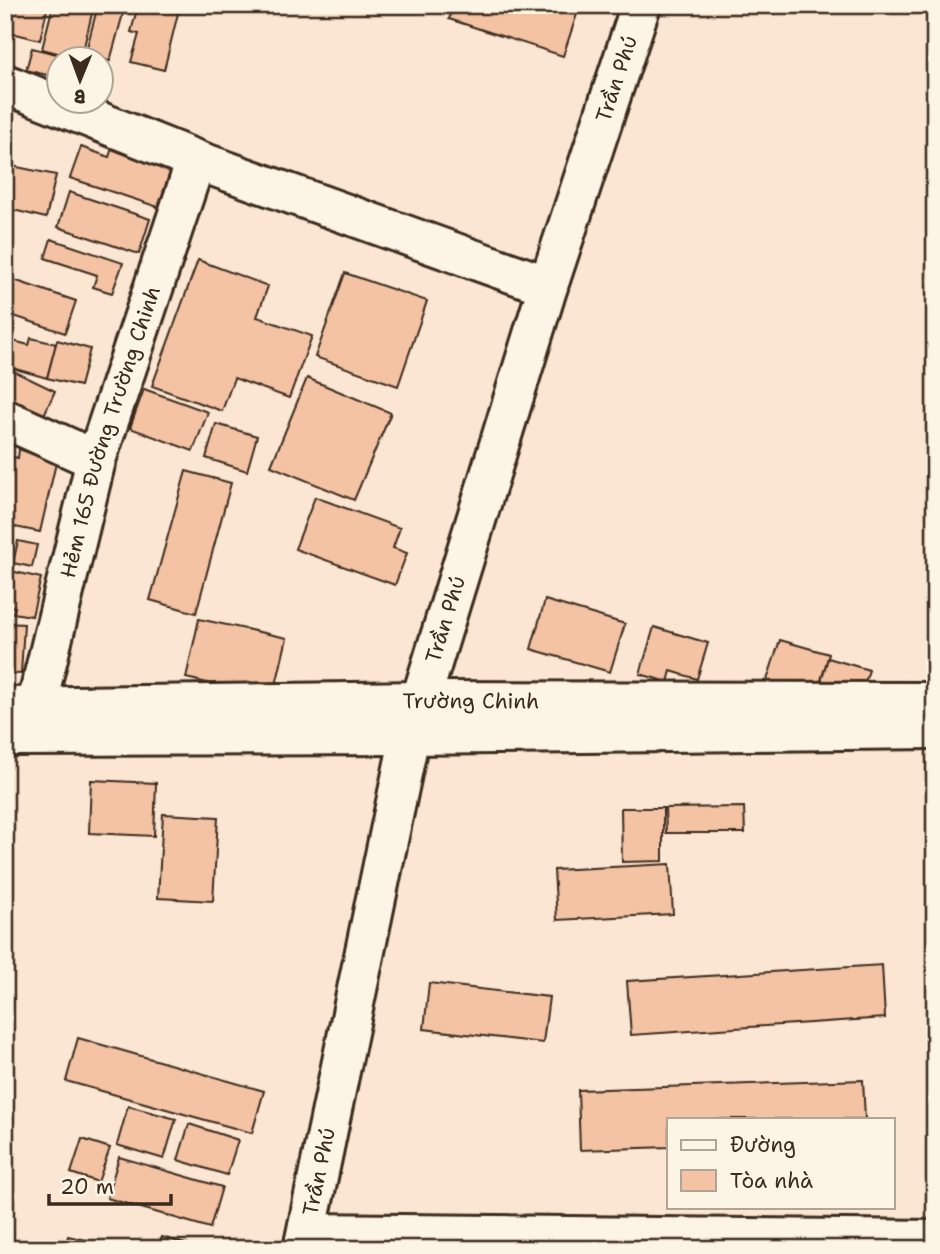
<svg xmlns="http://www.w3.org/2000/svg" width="940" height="1254" font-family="'Shantell Sans',sans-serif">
  <rect width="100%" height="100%" fill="#fae6d2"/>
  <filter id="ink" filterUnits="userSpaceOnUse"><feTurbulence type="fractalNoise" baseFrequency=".0143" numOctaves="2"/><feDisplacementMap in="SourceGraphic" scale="14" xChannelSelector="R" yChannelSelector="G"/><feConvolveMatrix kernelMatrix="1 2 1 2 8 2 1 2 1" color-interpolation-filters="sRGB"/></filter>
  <g filter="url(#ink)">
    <g fill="#f4c3a4" stroke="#3b2a1e" stroke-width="2">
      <path d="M14 5H48L40 40 8 32Z"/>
      <path d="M53 5H94L81 59 42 49Z"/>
      <path d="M98 5H134L132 13 124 10 110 61 85 55Z"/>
      <path d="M138 5H180L164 70 131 62 139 34 131 32Z"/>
      <path d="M454 5H551L577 14 563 56 449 19Z"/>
      <path d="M32 48 73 58V60H60V78L26 70Z"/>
      <path d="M81 147 109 157 112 148 172 168 158 207 70 178Z"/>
      <path d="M12 166 56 175 46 218 5 208V195Z"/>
      <path d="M69 192 150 219 139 254 58 227Z"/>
      <path d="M51 239 123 263 112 293 93 287 97 275 45 258Z"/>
      <path d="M198 260 268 286 257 317 312 336 289 398 234 378 222 411 152 386Z"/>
      <path d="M345 273 427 301 398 386 315 357Z"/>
      <path d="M5 277 76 301 65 333 5 313Z"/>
      <path d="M31 338 56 344 47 378 5 366V339L29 345Z"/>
      <path d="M57 340 90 349 80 386 47 378Z"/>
      <path d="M5 367 55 391 44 415 5 398Z"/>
      <path d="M307 378 391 413 354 500 271 466Z"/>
      <path d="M144 389 208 412 193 451 130 428Z"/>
      <path d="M216 424 257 436 247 471 206 458Z"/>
      <path d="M19 449 56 463 40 532 5 525V455L18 458Z"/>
      <path d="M186 471 231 483 196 613 150 600Z"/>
      <path d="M315 497 400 528 393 548 407 553 395 585 295 549Z"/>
      <path d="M18 541 37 545 32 567 13 563Z"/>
      <path d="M11 571 41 578 32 616 13 613 15 607 5 605Z"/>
      <path d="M545 600 625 624 610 672 531 649Z"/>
      <path d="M199 619 287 638 273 698 186 678Z"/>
      <path d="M5 623 24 624 21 674 5 673Z"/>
      <path d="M654 627 708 643 697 679 671 671 668 682 640 674Z"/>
      <path d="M780 640 829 654 814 704 764 689Z"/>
      <path d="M828 658 869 670 857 707 817 695Z"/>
      <path d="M91 780 156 783 154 836 89 833Z"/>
      <path d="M744 807 745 833H666L665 808Z"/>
      <path d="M621 808H663V861L622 862Z"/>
      <path d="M163 814 218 817 213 901 158 898Z"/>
      <path d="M670 864 673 914 557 920 554 870Z"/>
      <path d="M882 965 885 1018 631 1035 627 981Z"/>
      <path d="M429 983 549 997 543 1043 424 1029Z"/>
      <path d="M78 1038 264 1091 252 1133 66 1081Z"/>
      <path d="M863 1080 865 1119H669V1147L580 1150 578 1090Z"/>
      <path d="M128 1106 176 1119 164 1159 117 1145Z"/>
      <path d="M189 1124 238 1140 227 1175 178 1160Z"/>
      <path d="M82 1139 110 1148 98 1182 71 1173Z"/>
      <path d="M119 1157 222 1187 210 1228 107 1198Z"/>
      <path d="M68 1236 125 1249H65Z"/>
      <path d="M162 1237 202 1249H158Z"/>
    </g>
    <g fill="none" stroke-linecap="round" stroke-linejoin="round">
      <defs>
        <g id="minor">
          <path d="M5 84 196 160 548 286"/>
          <path d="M5 419 96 460"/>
          <path id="s1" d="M5 707 420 701 935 702"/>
          <path id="s2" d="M36 707 96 460 196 160"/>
          <path d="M5 736 410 735 935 729"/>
          <path d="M307 1233 935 1240"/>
          <path id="s3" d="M303 1249 410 735 548 286 641 5"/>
        </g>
      </defs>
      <use href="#minor" stroke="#3b2a1e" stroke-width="44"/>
      <use href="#minor" stroke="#fcf5e5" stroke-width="38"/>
    </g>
  </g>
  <g text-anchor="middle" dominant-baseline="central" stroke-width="6" stroke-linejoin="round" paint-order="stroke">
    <g font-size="21" fill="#3b2a1e" stroke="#fcf5e5">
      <text stroke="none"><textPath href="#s3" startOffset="1213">Trần Phú</textPath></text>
      <text stroke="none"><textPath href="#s2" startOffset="285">Hẻm 165 Đường Trường Chinh</textPath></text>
      <text stroke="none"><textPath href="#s3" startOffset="646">Trần Phú</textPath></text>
      <text stroke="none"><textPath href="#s1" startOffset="466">Trường Chinh</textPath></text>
      <text stroke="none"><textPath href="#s3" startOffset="79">Trần Phú</textPath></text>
    </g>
  </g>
  <rect width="940" height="1254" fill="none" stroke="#fcf5e5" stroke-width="28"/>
  <rect x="14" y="14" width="912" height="1226" fill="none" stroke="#3b2a1e" stroke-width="2.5" filter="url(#ink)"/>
  <rect x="667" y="1118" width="228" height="91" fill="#fcf5e5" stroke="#afa495" stroke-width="2"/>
  <rect x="681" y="1140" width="35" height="10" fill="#fcf5e5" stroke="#afa495" stroke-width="2"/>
  <text x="730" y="1152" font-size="21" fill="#3b2a1e">Đường</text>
  <rect x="681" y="1170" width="35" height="21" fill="#f4c3a4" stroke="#afa495" stroke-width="2"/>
  <text x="730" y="1188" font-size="21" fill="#3b2a1e">Tòa nhà</text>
  <g transform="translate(80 80) rotate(181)"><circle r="33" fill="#fcf5e5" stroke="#afa495" stroke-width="2"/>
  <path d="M0-5L12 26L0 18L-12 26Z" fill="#3b2a1e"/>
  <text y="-10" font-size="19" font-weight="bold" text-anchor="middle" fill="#3b2a1e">B</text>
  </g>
  <path d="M49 1194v10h122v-10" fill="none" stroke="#3b2a1e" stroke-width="3.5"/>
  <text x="60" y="1194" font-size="21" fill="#3b2a1e" stroke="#fcf5e5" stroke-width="5" paint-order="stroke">20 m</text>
</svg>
